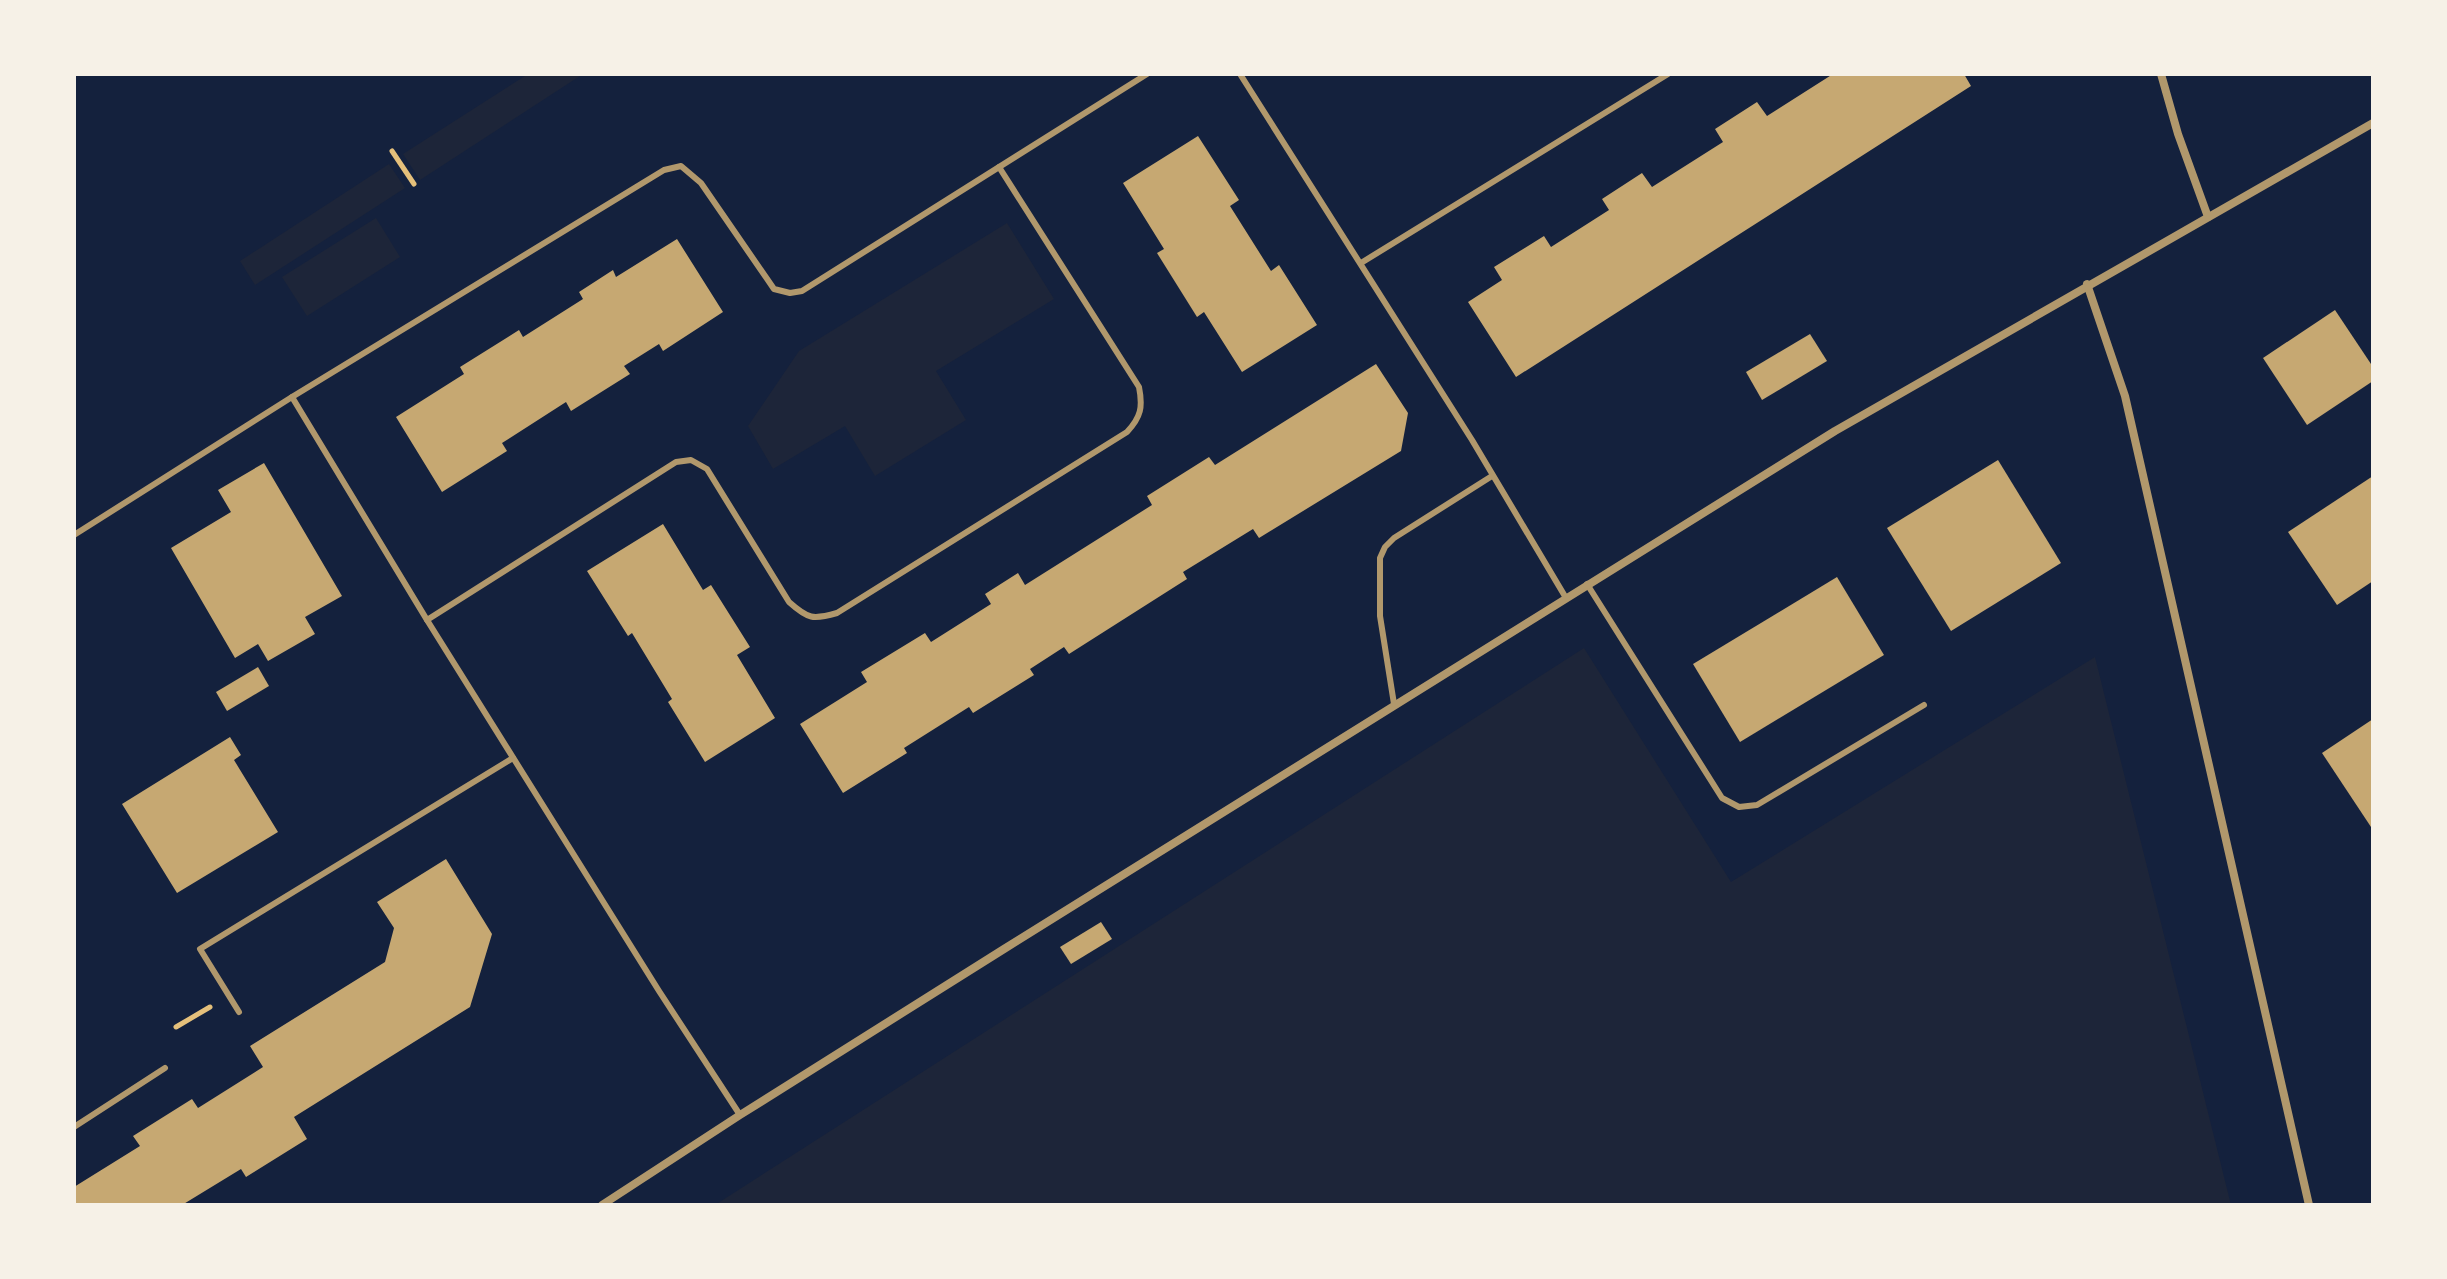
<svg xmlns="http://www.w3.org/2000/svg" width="2447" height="1279" font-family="'Source Serif 4',serif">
  <rect width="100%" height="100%" fill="#14213d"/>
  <g fill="#1d2539">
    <path d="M528 74H583L420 180 403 154Z"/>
    <path d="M389 164 405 188 255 285 240 261Z"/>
    <path d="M376 218 400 257 307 316 282 277Z"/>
    <path d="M1007 223 1054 299 936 371 966 420 875 476 845 426 773 469 748 426 799 351Z"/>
    <path d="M1584 648 1731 882 2095 657 2231 1205H715Z"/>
  </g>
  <g fill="#c6a872">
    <path d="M1833 74H1964L1971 86 1516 377 1468 302 1502 280 1494 267 1544 236 1551 247 1609 210 1602 199 1642 173 1652 187 1723 142 1715 129 1757 102 1767 116Z"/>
    <path d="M1198 136 1239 200 1230 206 1271 271 1279 265 1317 325 1242 372 1204 312 1197 317 1157 253 1164 249 1123 183Z"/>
    <path d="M677 239 723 312 663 351 659 344 624 366 630 374 571 411 566 402 502 443 507 451 442 492 396 417 464 374 460 367 519 330 523 337 583 299 579 292 613 270 616 277Z"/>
    <path d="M2335 310 2373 367V381L2307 425 2263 358Z"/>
    <path d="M1810 334 1827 361 1762 400 1746 372Z"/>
    <path d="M1376 364 1408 413 1401 451 1259 538 1253 529 1183 572 1187 579 1069 654 1064 647 1030 669 1034 675 973 713 969 707 904 748 907 753 843 793 800 724 867 682 861 672 925 633 931 642 991 604 985 594 1018 573 1025 585 1152 505 1147 496 1209 457 1215 465Z"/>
    <path d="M1998 460 2061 563 1951 631 1887 528Z"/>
    <path d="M264 463 342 596 305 617 315 634 268 661 258 644 235 658 171 548 231 512 218 490Z"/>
    <path d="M2373 476V581L2337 605 2288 532Z"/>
    <path d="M663 524 703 590 711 585 750 647 737 655 775 718 705 762 668 702 672 699 632 633 628 636 587 571Z"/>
    <path d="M1837 577 1884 655 1740 742 1693 664Z"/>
    <path d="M258 667 269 686 227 711 216 692Z"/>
    <path d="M2373 719V830L2322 753Z"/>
    <path d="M230 737 241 755 234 760 278 832 177 893 122 804Z"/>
    <path d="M446 859 492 934 470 1007 294 1117 307 1139 246 1177 241 1169 182 1205H74V1187L140 1146 133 1136 192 1099 198 1108 263 1067 250 1046 385 962 394 928 377 902Z"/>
    <path d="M1101 922 1112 939 1071 964 1060 947Z"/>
  </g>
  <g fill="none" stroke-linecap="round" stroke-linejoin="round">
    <g stroke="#e5c07b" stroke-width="5">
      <path d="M392 151 414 184"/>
      <path d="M176 1027 210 1007"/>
    </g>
    <g stroke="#b1986c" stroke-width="6">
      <path d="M1240 74 1472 440 1566 598"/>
      <path d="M1361 263 1668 74"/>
      <path d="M292 397 427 620 676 462 691 460 707 469 789 602C808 619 813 620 837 613L1127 432C1141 417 1143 407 1139 387L999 167"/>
      <path d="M74 535 292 397 664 170 681 166 701 183 774 289 790 293 802 291 1147 74"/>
      <path d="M1587 584 1722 798 1739 807 1757 805 1924 705"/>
      <path d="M427 620 659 991 740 1115"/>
      <path d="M1394 704 1380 616V558L1385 547 1394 538 1492 476"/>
      <path d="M239 1012 200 949 513 758"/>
      <path d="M74 1127 165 1068"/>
    </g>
    <g stroke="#b1986c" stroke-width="8">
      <path d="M2161 74 2178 134 2208 217"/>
      <path d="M2087 284 2125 396 2309 1205"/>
      <path d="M602 1205 740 1115 1004 949 1835 431 2373 123"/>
    </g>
  </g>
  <rect width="2447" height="1279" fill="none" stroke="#f6f1e7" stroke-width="152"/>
</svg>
